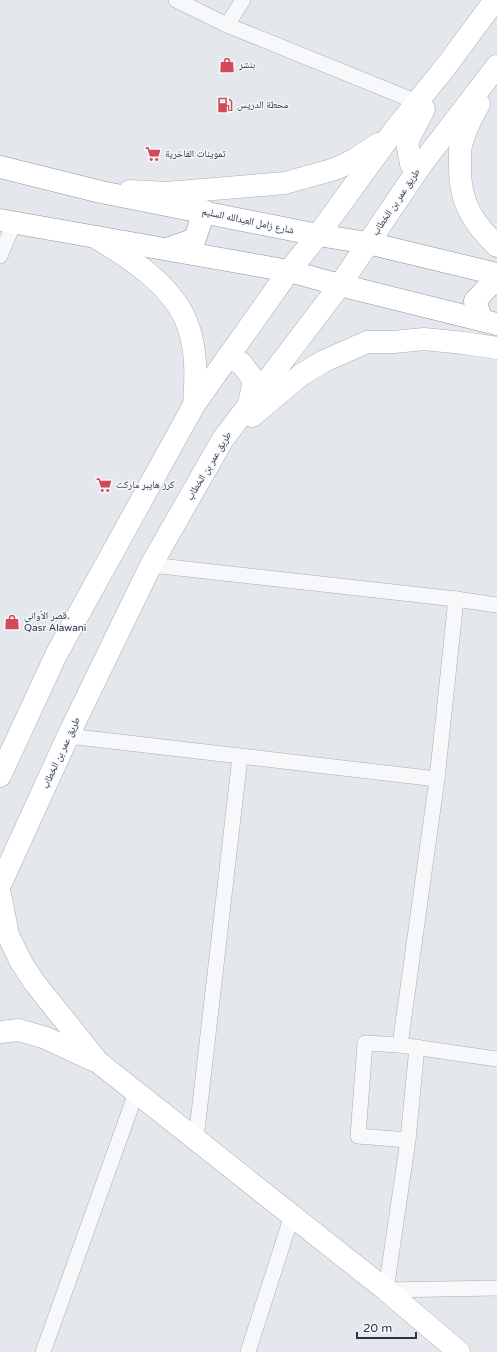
<svg xmlns="http://www.w3.org/2000/svg" width="497" height="1352" font-family="'Varela Round','Noto Naskh Arabic',sans-serif">
  <rect width="100%" height="100%" fill="#e4e7ec"/>
  <g fill="none" stroke-linecap="round" stroke-linejoin="round">
    <defs>
      <g id="street">
        <path d="M176 0 227 25 417 102"/>
        <path d="M227 25 243 0"/>
        <path d="M0 256 14 223"/>
        <path d="M151 565 456 599 497 605"/>
        <path d="M456 599 437 779 400 1045 497 1059"/>
        <path d="M68 736 437 779"/>
        <path d="M400 1045 365 1043 358 1136 408 1140 417 1047"/>
        <path d="M196 1139 240 757"/>
        <path d="M408 1140 386 1290 497 1288"/>
        <path d="M43 1352 136 1093"/>
        <path d="M248 1352 292 1215"/>
      </g>
      <g id="secondary">
        <path d="M479 104C471 118 463 134 460 150 460 155 460 160 460 165 459 201 472 222 497 246"/>
        <path d="M421 165 411 164 407 142 424 109"/>
        <path d="M130 191 166 193 285 183 335 169 354 160 378 144"/>
        <path d="M95 237C129 257 175 287 188 326 197 351 196 379 194 405"/>
        <path d="M227 358 241 363 254 380 249 404"/>
        <path d="M252 416 301 375 324 361 367 342H394L424 339 464 343 497 348"/>
        <path d="M0 776 56 655 194 405 289 271 318 235 393 132 447 65 495 0"/>
        <path d="M0 885 68 736 151 565 223 439 340 285 421 165 497 66"/>
        <path d="M0 894 8 935 21 962 34 982 98 1062 386 1290 459 1352"/>
        <path d="M0 1032 19 1030 46 1038 93 1060"/>
      </g>
      <g id="highway">
        <path d="M0 167 101 192 318 235 368 243 497 274"/>
        <path d="M0 220 289 271 340 285 497 324"/>
        <path d="M167 249 195 239 204 211"/>
        <path d="M482 320 475 301 490 285 497 283"/>
      </g>
    </defs>
    <use href="#street" stroke="#a9aeb7" stroke-width="16"/>
    <use href="#secondary" stroke="#a9aeb7" stroke-width="23"/>
    <use href="#highway" stroke="#8b94a3" stroke-width="23"/>
    <use href="#street" stroke="#f7f8fa" stroke-width="15"/>
    <use href="#secondary" stroke="#fff" stroke-width="22"/>
    <use href="#highway" stroke="#fff" stroke-width="22"/>
  </g>
  <defs>
    <symbol id="shop-bare" viewBox="-9 -9 18 18"><path d="M-5-2.5h2.3a2.7 3.5 0 0 1 5.4 0H5L5.5 6h-11ZM-1.5-2.5h3a1.5 2.3 0 0 0-3 0Z" fill="#d1495b" stroke="#f4f6f9" stroke-width="2.5" paint-order="stroke"/></symbol>
    <symbol id="fuel-bare" viewBox="-9 -9 18 18"><path d="M-5.5-6h7V0h2V4h1.3V-2.5L3-4.5l.8-.8L6-3V5H2.5V1h-1V6h-7ZM-4.2-4.7v3.2H.2V-4.7Z" fill="#d1495b" stroke="#f4f6f9" stroke-width="2.5" paint-order="stroke"/></symbol>
    <symbol id="supermarket-bare" viewBox="-9 -9 18 18"><path d="M-6-5.5h2.5l.6 2H6L4.5 2H-2.5L-4.4-4H-6ZM-1.5 3.2a1.3 1.3 0 1 0 .1 0ZM3 3.2a1.3 1.3 0 1 0 .1 0Z" fill="#d1495b" stroke="#f4f6f9" stroke-width="2.5" paint-order="stroke"/></symbol>
  </defs>
  <g fill-rule="evenodd">
    <use href="#shop-bare" x="216" y="54" width="22" height="22"/>
    <use href="#fuel-bare" x="214" y="94" width="22" height="22"/>
    <use href="#supermarket-bare" x="142" y="143" width="22" height="22"/>
    <use href="#supermarket-bare" x="93" y="474" width="22" height="22"/>
    <use href="#shop-bare" x="1" y="611" width="22" height="22"/>
  </g>
  <g text-anchor="middle" dominant-baseline="central" stroke-width="3" stroke-linejoin="round" paint-order="stroke">
    <g font-size="10" fill="#2b3445" stroke="#f4f6f9" text-anchor="start">
      <text x="239" y="65">بنشر</text>
      <text x="237" y="105">محطة الدريس</text>
      <text x="165" y="154">تموينات الفاخرية</text>
      <text x="116" y="485">كرز هايبر ماركت</text>
      <text x="24" y="616">قصر الأواني.<tspan x="24" dy="12">Qasr Alawani</tspan></text>
    </g>
    <g font-size="10" fill="#2b3445" stroke="#f4f6f9">
      <text transform="translate(396 202) rotate(-56)">طريق عمر بن الخطاب</text>
      <text transform="translate(248 221) rotate(12)">شارع زامل العبدالله السليم</text>
      <text transform="translate(209 466) rotate(-59)">طريق عمر بن الخطاب</text>
      <text transform="translate(61 753) rotate(-65)">طريق عمر بن الخطاب</text>
    </g>
  </g>
  <path d="M357 1332v6h59v-6" fill="none" stroke="#2b3445" stroke-width="2"/>
  <text x="363" y="1332" font-size="12" fill="#2b3445" stroke="#f4f6f9" stroke-width="3" paint-order="stroke">20 m</text>
</svg>
